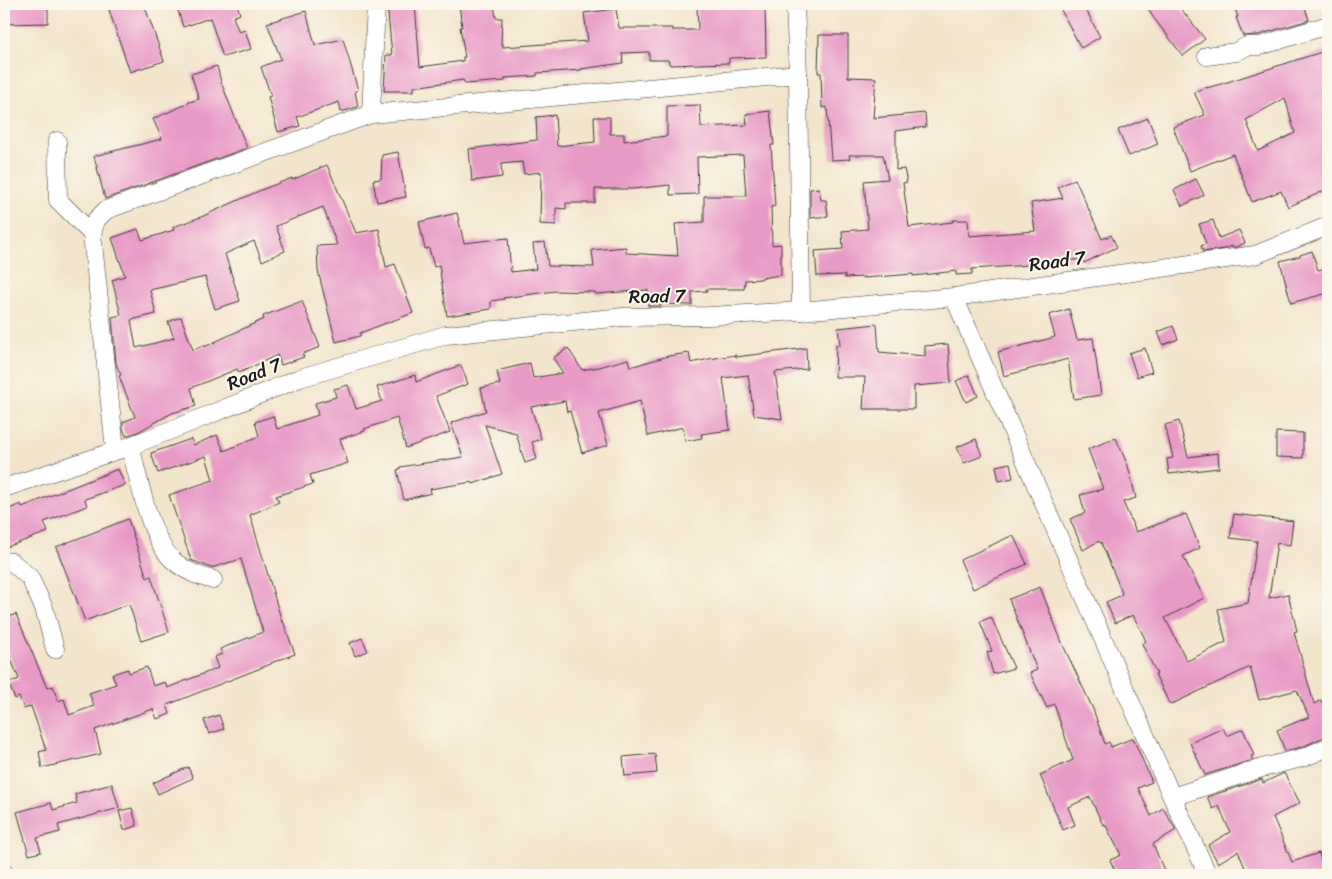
<svg xmlns="http://www.w3.org/2000/svg" width="1332" height="879" font-family="Sriracha,sans-serif">
  <rect width="100%" height="100%" fill="#fbf7ec"/>
  <filter id="ink" filterUnits="userSpaceOnUse"><feTurbulence type="fractalNoise" baseFrequency=".02" numOctaves="2"/><feDisplacementMap in="SourceGraphic" scale="10" xChannelSelector="R" yChannelSelector="G"/><feConvolveMatrix kernelMatrix="1 2 1 2 8 2 1 2 1" color-interpolation-filters="sRGB"/></filter>
  <filter id="wash" filterUnits="userSpaceOnUse"><feTurbulence type="fractalNoise" baseFrequency=".0096" numOctaves="4" result="noise"/><feDisplacementMap in="SourceGraphic" scale="20" xChannelSelector="R" yChannelSelector="G"/><feGaussianBlur stdDeviation="1.12" result="paint"/><feColorMatrix in="noise" values="0 0 0 0 0 0 0 0 0 0 0 0 0 0 0 0 0 1.4 0 .05"/><feComposite in="paint" operator="in"/></filter>
  <g filter="url(#wash)">
    <rect width="100%" height="100%" fill="#f3e5cc"/>
    <g id="blocks">
      <g fill="#e89ac7" fill-rule="evenodd">
        <path d="M4 4H48V23L4 24Z"/>
        <path d="M107 4H144L164 61 130 72Z"/>
        <path d="M176 4H237L240 14 233 17 239 32 245 30 251 49 223 57 210 18 183 27Z"/>
        <path d="M387 4H415L420 67 463 61V57H465L460 27H462L459 4H494L496 18H502L501 44H503V47L588 41 584 13 616 9 619 28H672V30H698L697 5 765 4 766 57 729 58V63L670 65 668 60H649V52L622 53 623 63 581 69V70L537 73V76L505 78V81L465 84 463 80 414 87V91H384L386 55H392Z"/>
        <path d="M1069 4H1083L1100 37 1081 48 1060 8Z"/>
        <path d="M1145 4H1177L1205 39 1183 56 1153 17Z"/>
        <path d="M1233 4H1304L1309 20 1258 35 1243 36 1236 17H1238Z"/>
        <path d="M306 11 315 45 343 39 358 90 355 91 358 107 341 112 339 102 297 117 300 126 278 132 268 97 271 96 261 67 281 59 267 23Z"/>
        <path d="M819 35H848V77L876 78 873 118 925 113 926 127 896 131V170L904 169 907 182 903 183 909 227 953 222V220H968L969 236 1035 231 1031 203 1063 198 1058 187 1075 179 1102 239 1111 235 1117 247 1084 263 1082 259 1044 264 972 269V274L956 275V271L913 276V274L864 278V277L845 278V275L817 276 815 251 843 249 842 231 868 229 864 181 888 179 883 155H849L850 159 831 160 827 107 822 108 821 73H818Z"/>
        <path d="M1328 50V189L1288 207 1281 191 1252 202 1233 154 1190 171 1173 127 1205 115 1194 92 1206 87V88L1221 84ZM1285 98 1295 133 1258 151 1246 120Z"/>
        <path d="M217 66 221 82 247 148 105 199 94 156 162 139 153 119 189 103V102L199 99 191 74Z"/>
        <path d="M700 105 701 127 747 125 746 114 770 111 774 145H771L775 206 771 207 772 245 781 244V275L761 278V279L745 280 744 289H706L707 291 692 292V305L661 304V306H648V290L596 294 595 292 555 291 503 298 504 299 491 301V309L447 316 439 265 434 267 429 248 425 249 419 222 457 213 464 243 508 238 511 272 536 269 533 244 545 242 548 266 594 267 592 250 626 247V253L678 256 675 224 704 222V196H746L743 155 697 157 698 194 670 195V185L633 189H595V203H566V209L556 208V225L540 224 541 172 524 174 522 162 501 164 502 177 472 181 469 149 537 140 536 117 555 115 557 146 595 142 594 117H610V134H624V141L667 136V106Z"/>
        <path d="M1148 118 1158 144 1129 156 1118 130Z"/>
        <path d="M398 152 406 197 377 202 373 180 381 179 382 155Z"/>
        <path d="M327 165 356 233 379 229 386 267 395 264 413 313 360 333V336L336 342 318 271 317 246 337 245 323 207 276 226 285 251 262 261 254 241 225 254 240 301 215 309 205 277 150 290 156 314 131 320 136 348 174 338 168 322 181 317 193 350 204 345V347L264 319 263 316 302 301 320 347 302 354 304 357 281 365 277 355 239 373 237 369 191 388 196 406 172 413 138 432 126 436 123 429V422L135 417 119 376 121 375 116 364 112 317 121 315 112 280 125 276 112 238 138 229 142 240 174 230 173 227 201 217 261 190 292 178V180Z"/>
        <path d="M1196 179 1204 195 1182 206 1174 190Z"/>
        <path d="M819 188 821 200H826L828 216 810 218V189Z"/>
        <path d="M1213 220 1219 238 1239 230 1245 243 1236 247H1232V246L1224 249 1203 252 1201 246 1206 244 1199 224Z"/>
        <path d="M1312 251 1318 270 1328 267V293L1291 303 1280 261 1300 256V255Z"/>
        <path d="M1069 309 1077 340 1093 338 1101 395 1074 399 1068 359 1004 376 998 352 1055 337 1049 315Z"/>
        <path d="M877 324 879 352 925 356V346L948 344 951 383 914 386V409H863L865 377H835L836 345H840L838 328Z"/>
        <path d="M1173 326 1178 339 1163 345 1158 332Z"/>
        <path d="M568 348 582 370 599 367 628 359 630 367 668 356 689 353 691 363 709 359 736 355V357L806 348 807 369 775 372 782 419 754 415 748 375 723 378 730 430 701 434 702 438 685 441 683 427 648 436 640 401 599 413 608 445 582 453 570 411 567 412 565 401 531 407 541 439 532 442 537 459 525 463 516 433 485 425 502 474 473 484 472 482 430 489 431 493 404 500 397 470 400 469V467L463 457 451 423 486 411 481 388 500 384 497 371 530 363 533 378 563 373 553 358Z"/>
        <path d="M1145 348 1152 372 1137 377 1129 353Z"/>
        <path d="M461 365 468 384 436 396 450 432 406 448 397 418 364 429 365 431 340 439 348 463 310 475 313 484 276 496 279 502 250 515 282 622 283 621 295 654 271 663V664L167 705 170 714 157 719 153 709 95 730 101 754 42 768 39 752 46 750 31 706 24 709 19 697 15 699 8 683 19 679 4 642V619L16 614 47 688 53 686 58 701 64 699 69 715 94 706 89 693 116 684 112 674 128 669 129 673 147 667 153 686 165 682 167 688 218 668 214 657 222 654 220 649 263 632 241 559 211 568 191 560 169 495 213 480 206 456 158 473 151 453 191 439 194 445 217 435 224 451 259 436 255 422 273 416 277 429 318 415 315 403 336 397 334 389 348 385 356 409 382 401 377 387 415 375 416 382Z"/>
        <path d="M969 375 978 396 966 402 956 381Z"/>
        <path d="M1179 421 1188 457 1218 453 1219 468 1169 474 1167 459 1173 458 1165 425Z"/>
        <path d="M1276 432 1303 433V458L1276 457Z"/>
        <path d="M1116 438 1128 466 1136 498 1123 502 1136 532 1186 514 1200 548 1183 556 1204 598 1165 618 1187 661 1226 642 1218 609 1248 603 1257 541 1230 538 1234 514 1293 521 1290 545 1277 543 1269 598 1288 594 1297 631 1294 632 1314 704 1321 700 1328 717V735L1302 747 1285 751 1277 730 1309 717 1297 690 1259 700 1250 667 1170 705 1155 674H1157L1142 644 1146 641 1133 615 1115 623 1106 602 1122 595 1121 593H1122L1101 542 1100 543 1099 541 1083 550 1070 519 1085 513 1080 495 1103 489 1088 449Z"/>
        <path d="M976 439 982 456 964 463 957 447Z"/>
        <path d="M1010 463 1013 478 999 481 996 466Z"/>
        <path d="M118 469 125 485 85 499 87 506 44 522 48 532 4 548V511L21 504 22 507Z"/>
        <path d="M128 519 147 578 151 576 169 632 141 641 129 604 85 621 56 547Z"/>
        <path d="M1013 535 1027 564 973 589 960 560Z"/>
        <path d="M1040 587 1063 645 1093 709 1105 744 1109 742 1111 747 1133 738 1152 782 1138 788 1151 816 1163 808 1176 830 1153 844 1166 875H1117L1110 860 1121 855 1105 824 1103 825 1090 797 1068 807 1075 825 1063 830 1040 775 1073 760 1054 704 1047 708 1030 673 1037 670 1009 599Z"/>
        <path d="M991 617 1014 668 993 674 987 652 992 651 980 622Z"/>
        <path d="M362 638 368 651 355 656 350 643Z"/>
        <path d="M219 715 224 729 209 734 204 720Z"/>
        <path d="M1223 728 1227 736 1243 729 1254 755 1251 756 1253 760 1205 775 1190 743Z"/>
        <path d="M655 754 657 773 625 776 623 757Z"/>
        <path d="M188 767 193 778 158 794 153 783Z"/>
        <path d="M1284 773 1300 803 1273 817 1292 862 1319 853 1325 875H1248L1238 851 1218 863 1208 845 1230 832 1219 806 1213 809 1207 797 1262 779 1263 783Z"/>
        <path d="M112 784 119 808 58 825 60 832 37 838 41 852 29 855 17 812 51 803 53 810 77 803 75 794Z"/>
        <path d="M132 808 137 826 124 830 119 811Z"/>
      </g>
    </g>
  </g>
  <g filter="url(#ink)">
    <use href="#blocks" fill-opacity="0" stroke="#3c3a36" stroke-width="1"/>
    <g fill="none" stroke-linecap="round" stroke-linejoin="round">
      <defs>
        <g id="minor">
          <path d="M795 4 798 74 801 311"/>
          <path d="M1207 56 1236 52 1247 46H1260L1328 25"/>
          <path d="M371 114 376 4"/>
          <path d="M57 141 58 200 92 234"/>
          <path d="M954 297 1172 797 1208 875"/>
          <path d="M130 446C139 478 149 540 175 562 187 572 199 576 213 580"/>
          <path d="M115 450 92 234 96 220 106 210 371 114 798 74"/>
          <path d="M4 488 130 446 189 423 300 378 446 335 623 317 709 316 801 311 954 297 1255 255 1328 226"/>
          <path d="M4 561 12 562 30 578 44 608 55 649"/>
          <path d="M1172 797 1262 768 1305 757 1328 747"/>
          <path d="M4 873 5 875"/>
        </g>
      </defs>
      <use href="#minor" stroke="#3c3a36" stroke-width="19"/>
      <use href="#minor" stroke="#fff" stroke-width="18"/>
    </g>
  </g>
  <g text-anchor="middle" dominant-baseline="central" stroke-width="4" stroke-linejoin="round" paint-order="stroke">
    <g font-size="19" fill="#1c1c1c" stroke="#fbf7ec">
      <text transform="translate(1057 261) rotate(-8)">Road 7</text>
      <text transform="translate(657 296) rotate(-1)">Road 7</text>
      <text transform="translate(254 374) rotate(-22)">Road 7</text>
    </g>
  </g>
  <rect width="1332" height="879" fill="none" stroke="#fbf7ec" stroke-width="20"/>
</svg>
